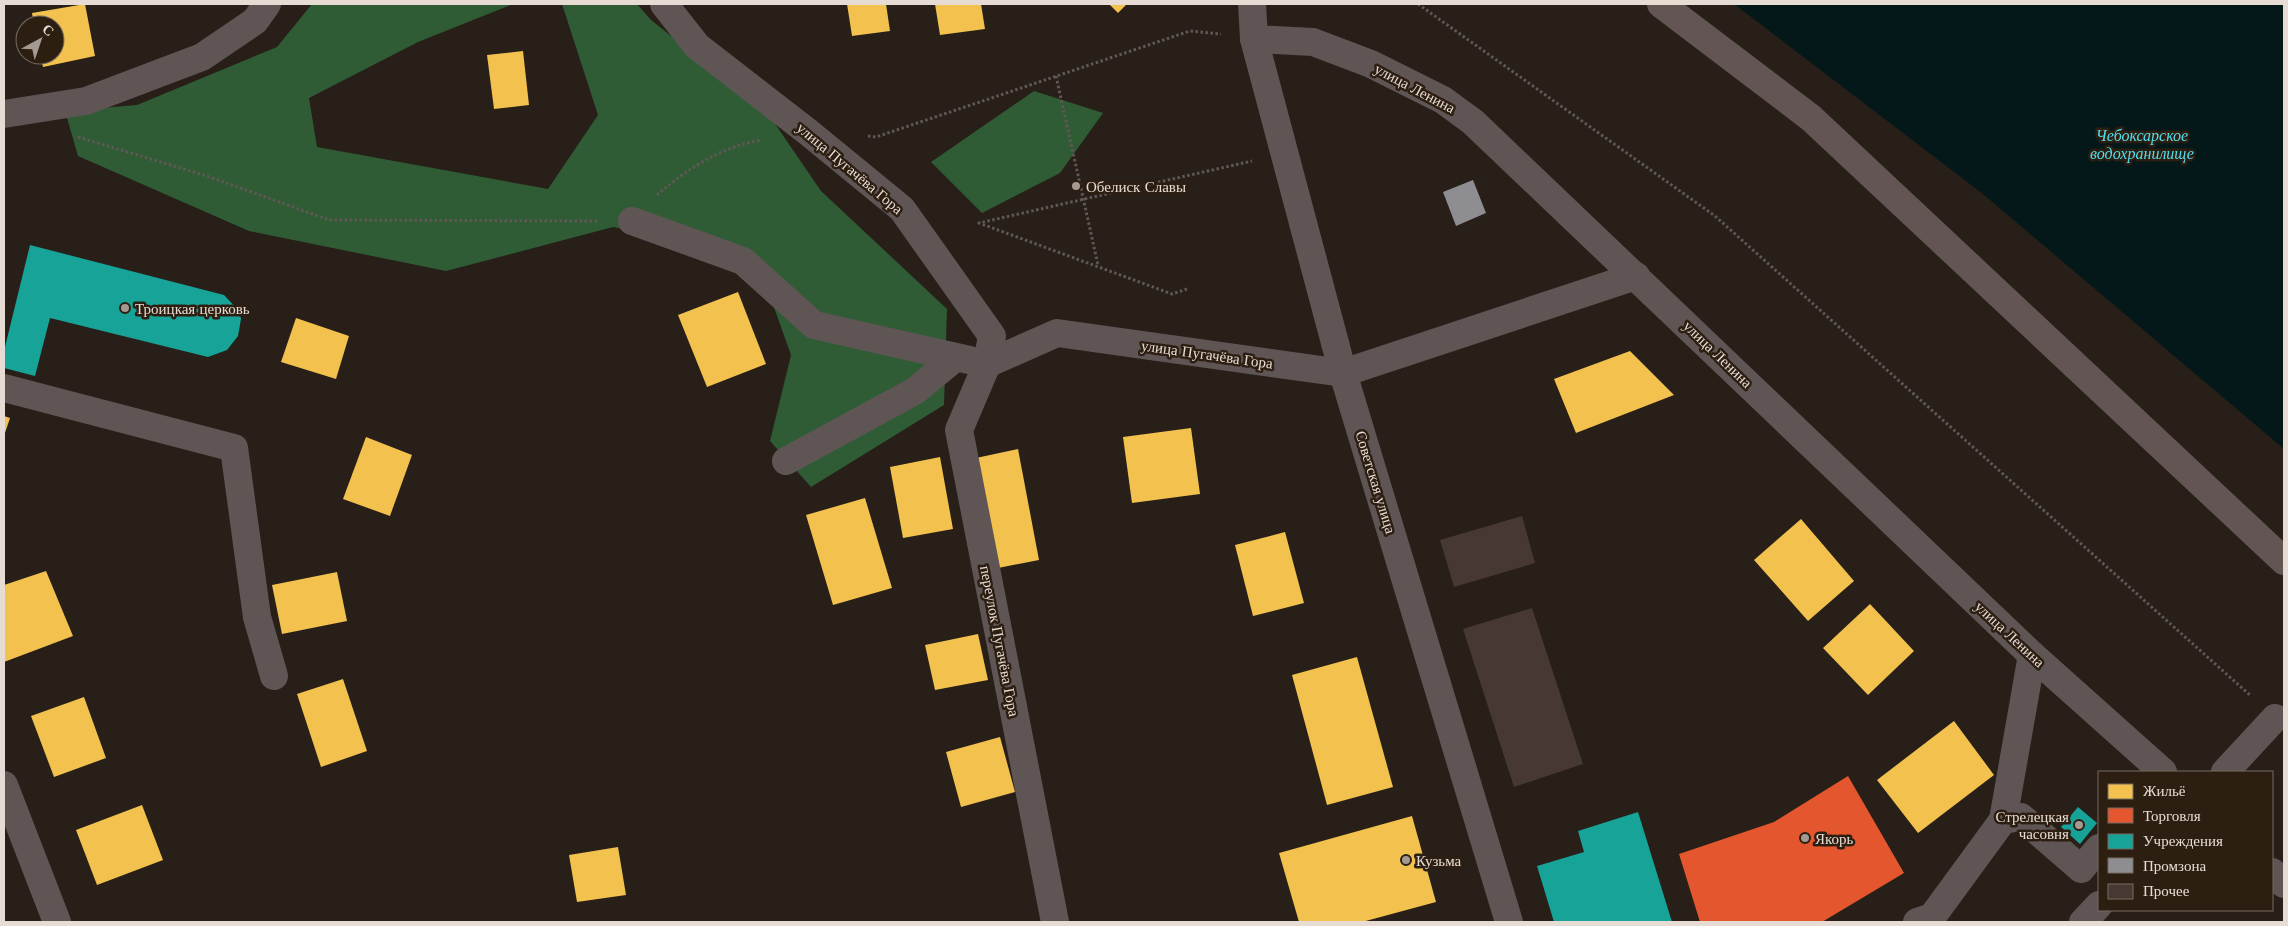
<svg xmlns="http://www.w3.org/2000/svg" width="2288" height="926" font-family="'Libre Baskerville',serif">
  <rect width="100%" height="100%" fill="#271f18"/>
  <g fill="#2f5c35">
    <path d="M312 4H513L418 42 309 98 317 147 548 189 598 115 562 4H637L651 20 767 112 821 191 947 309 944 405 811 487 770 441 791 355 755 254 613 227 446 271 249 231 78 156 65 111 137 105 277 47Z"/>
    <path d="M1034 91 1103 113 1060 173 982 213 931 162Z"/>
  </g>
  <path fill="#04181a" d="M1734 4H2284V449L1983 194Z"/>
  <g fill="#f2c14e">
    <path d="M85 4 95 56 43 67 40 55H55V25H34L32 13Z"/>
    <path d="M847 4H886L890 31 852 36Z"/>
    <path d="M935 4H981L985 29 940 35Z"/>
    <path d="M1109 4H1127L1118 13Z"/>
    <path d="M523 51 529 105 494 109 487 55Z"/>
    <path d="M738 292 766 364 707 387 678 315Z"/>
    <path d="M296 318 349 336 336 379 281 362Z"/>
    <path d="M1630 351 1674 395 1576 433 1554 379Z"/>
    <path d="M4 416 10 418 4 436Z"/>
    <path d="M1191 428 1200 494 1132 503 1123 437Z"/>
    <path d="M366 437 412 455 390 516 343 499Z"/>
    <path d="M1018 449 1039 560 998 568 976 458Z"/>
    <path d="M940 457 953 529 903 538 890 467Z"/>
    <path d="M865 498 892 588 833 605 806 515Z"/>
    <path d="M1801 519 1854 581 1808 621 1754 560Z"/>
    <path d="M1285 532 1304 603 1253 616 1235 545Z"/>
    <path d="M46 571 73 636 4 662V585Z"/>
    <path d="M337 572 347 621 282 634 272 585Z"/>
    <path d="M1870 604 1914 651 1868 695 1823 648Z"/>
    <path d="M978 634 988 680 935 690 925 645Z"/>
    <path d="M1357 657 1393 787 1327 805 1292 675Z"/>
    <path d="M343 679 367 751 321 767 297 694Z"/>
    <path d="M84 697 106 758 54 777 31 716Z"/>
    <path d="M1954 721 1994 775 1918 833 1877 780Z"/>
    <path d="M1000 737 1015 792 961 807 946 752Z"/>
    <path d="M142 805 163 860 97 885 76 830Z"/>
    <path d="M1412 816 1436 902 1362 922H1299L1279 853Z"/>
    <path d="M618 847 626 895 577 902 569 855Z"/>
  </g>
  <path fill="#e4572e" d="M1848 776 1904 873 1822 922H1700L1679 854 1774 822Z"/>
  <g fill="#17a398">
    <path d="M30 245 224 295 239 311 241 319 238 336 227 350 208 357 50 318 35 376 4 368V351Z"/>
    <path d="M2078 807 2097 823 2080 844 2061 827Z"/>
    <path d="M1638 812 1672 922H1554L1537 866 1584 852 1578 831Z"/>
  </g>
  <path fill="#8d8d92" d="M1473 180 1486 213 1456 226 1443 192Z"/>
  <g fill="#473931">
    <path d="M1522 516 1535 563 1454 587 1440 540Z"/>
    <path d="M1532 608 1583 764 1514 787 1463 629Z"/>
  </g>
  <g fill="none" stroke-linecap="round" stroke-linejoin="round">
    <g stroke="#605855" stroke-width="3" stroke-dasharray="2.5 2.5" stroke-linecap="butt">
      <path d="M1418 4 1715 216 2251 696"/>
      <path d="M1056 76 1098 265"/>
      <path d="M868 136 876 137 1190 31 1221 34"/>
      <path d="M78 137 210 177 329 220 599 221"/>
      <path d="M657 195C687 169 722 146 762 140"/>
      <path d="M1187 289 1172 294 979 223 1252 161"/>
    </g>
    <g stroke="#5f5555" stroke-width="28">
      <path d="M664 4 697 46 808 132 902 209 992 336 987 364 1057 333 1343 373 1636 276"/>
      <path d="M1252 4 1254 39 1343 373 1509 922"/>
      <path d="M1254 39 1313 42 1371 64 1443 100 1473 122 2032 655 2163 772"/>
      <path d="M4 114 86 101 202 57 255 21 267 4"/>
      <path d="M632 221 743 261 814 325 987 364 959 430 1055 922"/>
      <path d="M4 388 234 448 257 617 274 676"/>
      <path d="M786 461 915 391 955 358"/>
      <path d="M2225 772 2275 718"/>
      <path d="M4 785 57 922"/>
      <path d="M2003 820 2032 655"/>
      <path d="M2272 872 2284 884"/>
      <path d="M1917 922 1932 917 2003 820 2021 817 2081 869 2099 848"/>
      <path d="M2083 922 2099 905"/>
    </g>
    <path stroke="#625554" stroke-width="28" d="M1661 4 1811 118 2284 561"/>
  </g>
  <g fill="#a49a92" stroke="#2d1e12" stroke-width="2">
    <circle cx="1076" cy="186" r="5"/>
    <circle cx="125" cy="308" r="5"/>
    <circle cx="2079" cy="825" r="5"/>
    <circle cx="1805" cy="838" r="5"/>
    <circle cx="1406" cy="860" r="5"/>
  </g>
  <g text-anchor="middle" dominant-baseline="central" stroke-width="5" stroke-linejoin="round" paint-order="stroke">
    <g font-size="15" fill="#e7dcd4" stroke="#2d1e12">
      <text transform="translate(1415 88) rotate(28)">улица Ленина</text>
      <text transform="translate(850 168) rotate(40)">улица Пугачёва Гора</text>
      <text transform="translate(1207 354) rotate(8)">улица Пугачёва Гора</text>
      <text transform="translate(1718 354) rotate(44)">улица Ленина</text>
      <text transform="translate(1376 482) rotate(73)">Советская улица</text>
      <text transform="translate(2010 634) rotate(43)">улица Ленина</text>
      <text transform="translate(1000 641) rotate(79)">переулок Пугачёва Гора</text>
    </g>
    <g font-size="15" fill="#e7dcd4" stroke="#2d1e12" text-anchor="start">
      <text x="1086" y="186">Обелиск Славы</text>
      <text x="135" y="308">Троицкая церковь</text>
      <text x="2069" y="816" text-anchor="end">Стрелецкая<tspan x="2069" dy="17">часовня</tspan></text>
      <text x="1815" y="838">Якорь</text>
      <text x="1416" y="860">Кузьма</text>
    </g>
    <g font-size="16" font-style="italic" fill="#4fdeed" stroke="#2d1e12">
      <text x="2142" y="135">Чебоксарское<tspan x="2142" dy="18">водохранилище</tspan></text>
    </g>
  </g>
  <rect width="2288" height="926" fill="none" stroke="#e7dcd4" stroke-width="10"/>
  <rect x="2098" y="771" width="175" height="140" fill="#2d1e12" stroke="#776a60"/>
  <rect x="2108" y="784" width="25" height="15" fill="#f2c14e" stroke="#776a60"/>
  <text x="2143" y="796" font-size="15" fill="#e7dcd4">Жильё</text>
  <rect x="2108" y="808" width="25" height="15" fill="#e4572e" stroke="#776a60"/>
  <text x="2143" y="821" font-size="15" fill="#e7dcd4">Торговля</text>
  <rect x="2108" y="834" width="25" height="15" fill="#17a398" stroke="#776a60"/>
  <text x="2143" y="846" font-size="15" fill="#e7dcd4">Учреждения</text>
  <rect x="2108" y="858" width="25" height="15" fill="#8d8d92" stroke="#776a60"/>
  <text x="2143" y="871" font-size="15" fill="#e7dcd4">Промзона</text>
  <rect x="2108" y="884" width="25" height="15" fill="#473931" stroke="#776a60"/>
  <text x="2143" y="896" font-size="15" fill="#e7dcd4">Прочее</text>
  <g transform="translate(40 40) rotate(40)"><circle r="24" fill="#2d1e12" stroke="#776a60"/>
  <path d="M0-4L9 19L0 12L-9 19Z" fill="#a49a92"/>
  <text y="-8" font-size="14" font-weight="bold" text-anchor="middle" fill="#e7dcd4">С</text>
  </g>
</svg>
